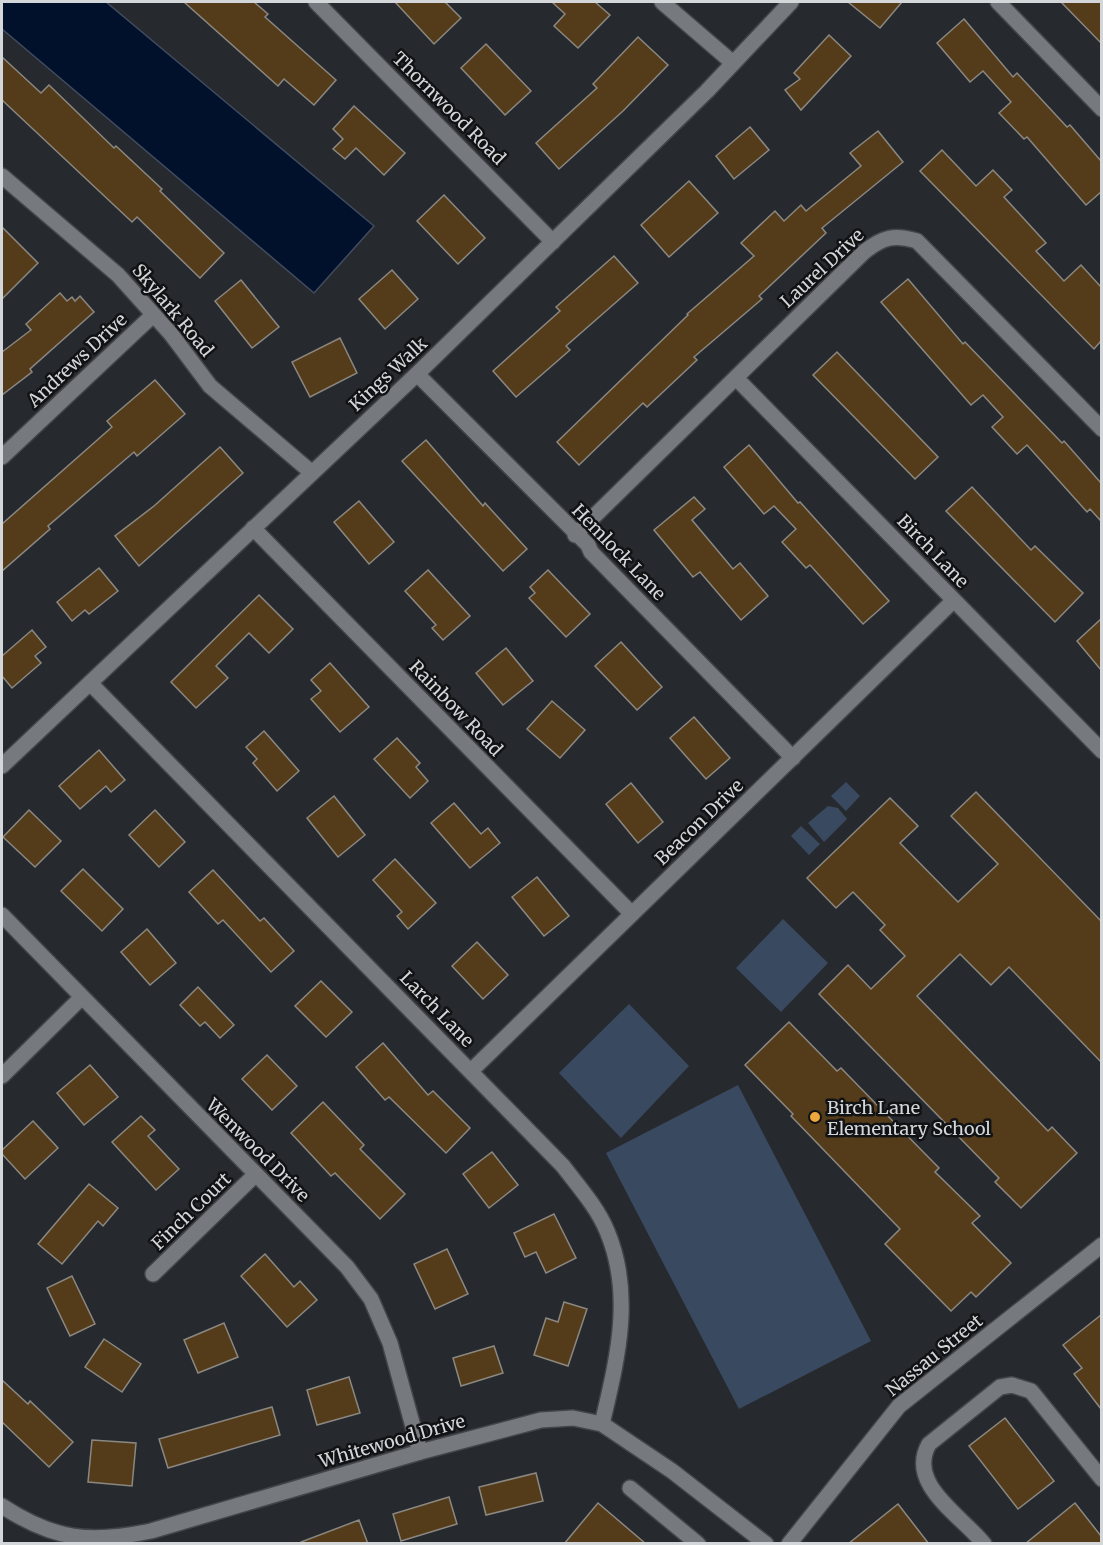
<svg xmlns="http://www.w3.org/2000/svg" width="1103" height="1545" font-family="Merriweather,serif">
  <rect width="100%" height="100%" fill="#262a2e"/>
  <g fill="#394960">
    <path d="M846 782 860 796 846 811 831 796Z"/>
    <path d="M828 806 838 808 847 819 824 842 808 823Z"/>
    <path d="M801 826 820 844 809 855 791 836Z"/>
    <path d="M783 919 828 963 781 1012 736 968Z"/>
    <path d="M629 1004 689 1066 621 1138 559 1073Z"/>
    <path d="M738 1085 871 1341 739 1409 606 1153Z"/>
  </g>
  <path fill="#02112b" stroke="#414c60" stroke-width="1.5" d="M2 2H106L374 226 314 293 2 29Z"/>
  <g fill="#543c1b" stroke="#8b8781" stroke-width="1.5">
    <path d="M184 2H254L268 14 265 17 336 80 314 105 284 79 278 86Z"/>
    <path d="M395 2H445L461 18 434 44Z"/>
    <path d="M552 2H595L610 15 578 48 554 26 565 14Z"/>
    <path d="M848 2H902L880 28Z"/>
    <path d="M1061 2H1101V43Z"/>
    <path d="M964 19 1013 77 1017 73 1067 127 1070 125 1101 161V192L1086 205 1027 137 1024 139 999 113 1011 102 983 71 970 82 937 43Z"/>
    <path d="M829 35 851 56 801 110 785 90 800 79 794 73Z"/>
    <path d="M638 37 668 65 623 111 559 169 536 143 597 88 593 84Z"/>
    <path d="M486 44 531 91 505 115 461 68Z"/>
    <path d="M2 57 41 93 49 85 114 148 116 146 162 189 160 191 224 253 200 278 137 217 132 222 2 100Z"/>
    <path d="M354 106 405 153 384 175 356 148 345 159 333 149 343 139 333 129Z"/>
    <path d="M750 127 769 150 734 179 716 156Z"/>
    <path d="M878 131 903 162 822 228 826 233 759 296 762 299 694 357 697 360 647 407 643 403 579 465 557 442 688 315 687 314 754 256 741 243 775 211 784 221 801 205 806 211 861 166 850 153Z"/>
    <path d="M942 150 976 186 993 170 1012 190 1004 197 1046 243 1036 251 1064 281 1081 265 1101 287V341L1094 349 920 171Z"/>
    <path d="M689 181 718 213 669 257 641 225Z"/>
    <path d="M444 195 485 238 458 264 417 221Z"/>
    <path d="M2 227 38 263 2 299Z"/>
    <path d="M614 256 638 283 566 346 570 350 516 397 493 371 560 311 556 307Z"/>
    <path d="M392 270 418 299 385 329 359 299Z"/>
    <path d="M908 279 963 344 965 342 1062 443 1064 441 1101 483V521L1090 509 1087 512 1027 445 1017 454 992 427 1003 417 983 395 971 405 881 302Z"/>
    <path d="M241 280 279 327 252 348 215 301Z"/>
    <path d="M60 293 67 301 72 297 75 301 80 296 94 312 30 369 32 372 2 395V352L31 330 26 324Z"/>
    <path d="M340 338 357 373 310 397 292 362Z"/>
    <path d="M837 352 938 457 915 479 813 375Z"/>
    <path d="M155 380 185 414 137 456 134 452 48 526 50 529 2 571V524L112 427 107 421Z"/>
    <path d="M426 440 483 506 485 503 527 549 503 571 402 461Z"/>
    <path d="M749 445 798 503 800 502 889 601 863 624 810 565 806 568 782 542 796 529 774 506 764 514 724 467Z"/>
    <path d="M220 447 243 473 139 566 115 536 154 506Z"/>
    <path d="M972 487 1031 550 1035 546 1083 593 1055 622 946 511Z"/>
    <path d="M694 497 705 509 692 520 733 569 740 563 768 596 741 620 700 572 693 577 654 530Z"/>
    <path d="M359 501 394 542 369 564 334 522Z"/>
    <path d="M99 568 118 591 89 614 85 610 72 621 57 602Z"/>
    <path d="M428 570 470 616 443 640 432 628 436 625 405 591Z"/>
    <path d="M548 570 590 614 566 637 529 598 535 593 530 587Z"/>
    <path d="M259 595 293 629 269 653 249 633 216 666 228 678 196 708 171 682Z"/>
    <path d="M1101 619V670L1077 641Z"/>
    <path d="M32 630 46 647 35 656 41 663 12 688 2 676V656Z"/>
    <path d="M621 642 662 687 637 710 595 666Z"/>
    <path d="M506 648 533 681 503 705 476 673Z"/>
    <path d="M330 663 369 707 340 732 311 699 321 691 311 680Z"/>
    <path d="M552 701 585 730 560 758 527 729Z"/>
    <path d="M694 717 730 758 706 779 670 738Z"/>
    <path d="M264 731 299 771 277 791 253 763 257 759 246 747Z"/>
    <path d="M397 738 420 763 416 767 428 781 410 798 374 759Z"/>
    <path d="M99 750 125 780 111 792 106 786 80 809 59 786Z"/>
    <path d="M631 783 663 822 638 843 606 804Z"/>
    <path d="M976 792 1101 921V1062L1009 967 991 985 960 954 917 996 1048 1131 1052 1127 1077 1153 1021 1208 995 1182 999 1178 819 994 848 965 871 989 905 956 880 930 885 925 853 892 836 908 807 878 890 798 918 826 900 843 958 902 998 864 951 816Z"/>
    <path d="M334 796 365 835 338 857 307 818Z"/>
    <path d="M454 803 481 834 488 828 500 843 470 868 431 823Z"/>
    <path d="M29 810 61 841 35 867 3 837Z"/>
    <path d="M155 810 185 842 159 867 129 835Z"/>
    <path d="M395 859 436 903 408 929 397 916 402 912 373 880Z"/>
    <path d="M83 869 123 909 102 931 61 891Z"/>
    <path d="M213 870 260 921 264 918 294 951 271 972 223 920 218 924 189 892Z"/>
    <path d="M537 877 569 916 544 936 512 897Z"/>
    <path d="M147 929 176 963 150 985 121 952Z"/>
    <path d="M477 942 508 975 483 999 452 966Z"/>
    <path d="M321 981 352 1012 326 1037 295 1006Z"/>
    <path d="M198 987 234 1025 220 1038 205 1022 200 1026 180 1005Z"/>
    <path d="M789 1022 837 1071 841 1068 880 1108 939 1168 935 1172 980 1216 972 1223 1011 1263 976 1297 971 1292 951 1311 885 1244 900 1229 791 1116 793 1114 745 1065Z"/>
    <path d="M383 1043 428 1095 433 1091 470 1128 446 1153 389 1097 385 1100 356 1067Z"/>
    <path d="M267 1055 297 1086 272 1110 242 1079Z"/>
    <path d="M90 1065 118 1097 84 1125 57 1093Z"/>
    <path d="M323 1102 364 1145 360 1149 405 1194 380 1219 335 1173 331 1176 291 1133Z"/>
    <path d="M141 1116 155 1130 148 1136 179 1169 156 1190 112 1142Z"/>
    <path d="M33 1121 58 1148 25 1179 2 1154V1150Z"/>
    <path d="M492 1152 518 1185 489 1208 463 1174Z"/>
    <path d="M89 1184 118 1208 103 1226 98 1221 62 1264 38 1244Z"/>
    <path d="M554 1214 576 1258 546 1273 536 1252 525 1257 514 1233Z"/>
    <path d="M447 1249 468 1294 435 1309 414 1264Z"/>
    <path d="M265 1254 294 1287 300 1281 317 1300 287 1327 241 1276Z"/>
    <path d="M72 1276 95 1324 70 1336 47 1288Z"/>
    <path d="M564 1302 587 1309 568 1366 534 1355 546 1318 558 1322Z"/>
    <path d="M1101 1315V1409L1074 1374 1082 1368 1063 1345Z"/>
    <path d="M224 1323 238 1357 198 1373 184 1340Z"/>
    <path d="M104 1339 141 1364 122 1392 85 1367Z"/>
    <path d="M494 1346 503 1373 461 1386 453 1358Z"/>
    <path d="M349 1377 360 1413 317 1425 307 1390Z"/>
    <path d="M2 1380 28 1404 30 1401 73 1442 49 1467 2 1422Z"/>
    <path d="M272 1407 280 1435 168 1468 159 1439Z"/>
    <path d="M1005 1418 1054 1481 1018 1509 969 1446Z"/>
    <path d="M92 1440 136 1443 132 1486 88 1482Z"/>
    <path d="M536 1473 543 1501 486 1515 479 1487Z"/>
    <path d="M449 1497 457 1524 401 1541 393 1514Z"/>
    <path d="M598 1503 646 1544H564Z"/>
    <path d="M1075 1503 1101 1536V1544H1025Z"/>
    <path d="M898 1504 929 1544H848Z"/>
    <path d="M359 1520 368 1544H301V1542Z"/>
  </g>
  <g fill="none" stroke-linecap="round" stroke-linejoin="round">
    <defs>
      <g id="minor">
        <path d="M316 2 553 242"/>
        <path d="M662 2 733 63"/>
        <path d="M998 2 1102 109"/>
        <path d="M2 176 118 275 171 334 210 386 311 472"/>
        <path d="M417 374 588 545 591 552 793 758"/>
        <path d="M736 378 1102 751"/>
        <path d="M2 457 152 316"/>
        <path d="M253 528 632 914"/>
        <path d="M575 535 864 252C883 237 894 234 917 241L1102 429"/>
        <path d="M90 683 563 1166C579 1187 597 1207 607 1231 634 1295 617 1360 602 1424"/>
        <path d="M2 766 417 374 707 91 791 2"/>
        <path d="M2 915 347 1267 371 1299 390 1343 420 1452"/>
        <path d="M471 1071 953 601"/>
        <path d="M2 1076 81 998"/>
        <path d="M153 1274 255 1175"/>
        <path d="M630 1488 698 1544"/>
        <path d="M2 1506C54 1540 90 1544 151 1531L420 1452 541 1420 573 1418 602 1424 672 1471 766 1544"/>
        <path d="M789 1544 899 1406 1102 1245"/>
        <path d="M984 1544C962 1516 906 1484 929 1444L1000 1387 1012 1385 1031 1391 1102 1479"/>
      </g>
    </defs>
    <use href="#minor" stroke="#424549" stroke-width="18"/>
    <use href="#minor" stroke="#767a7f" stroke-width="15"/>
  </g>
  <circle fill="#eea73c" stroke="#111214" stroke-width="2" cx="815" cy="1117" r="6"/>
  <g text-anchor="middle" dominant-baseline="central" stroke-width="5" stroke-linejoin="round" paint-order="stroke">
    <g font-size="18" fill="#d4d7da" stroke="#111214">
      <text transform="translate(449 108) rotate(45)">Thornwood Road</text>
      <text transform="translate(822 268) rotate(-43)">Laurel Drive</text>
      <text transform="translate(173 310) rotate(50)">Skylark Road</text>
      <text transform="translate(77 360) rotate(-43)">Andrews Drive</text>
      <text transform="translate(388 374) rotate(-43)">Kings Walk</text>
      <text transform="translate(933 551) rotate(46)">Birch Lane</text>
      <text transform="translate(619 552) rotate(46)">Hemlock Lane</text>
      <text transform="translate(456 708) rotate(46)">Rainbow Road</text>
      <text transform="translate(699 822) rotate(-44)">Beacon Drive</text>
      <text transform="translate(437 1009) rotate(46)">Larch Lane</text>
      <text transform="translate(258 1150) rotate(45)">Wenwood Drive</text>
      <text transform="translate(191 1211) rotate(-44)">Finch Court</text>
      <text transform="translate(934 1355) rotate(-39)">Nassau Street</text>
      <text transform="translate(392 1441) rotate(-16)">Whitewood Drive</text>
    </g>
    <g font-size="18" fill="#d4d7da" stroke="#111214" text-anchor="start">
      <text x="827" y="1107">Birch Lane<tspan x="827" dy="21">Elementary School</tspan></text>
    </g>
  </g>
  <rect width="1103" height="1545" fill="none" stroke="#d4d7da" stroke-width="6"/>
</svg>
